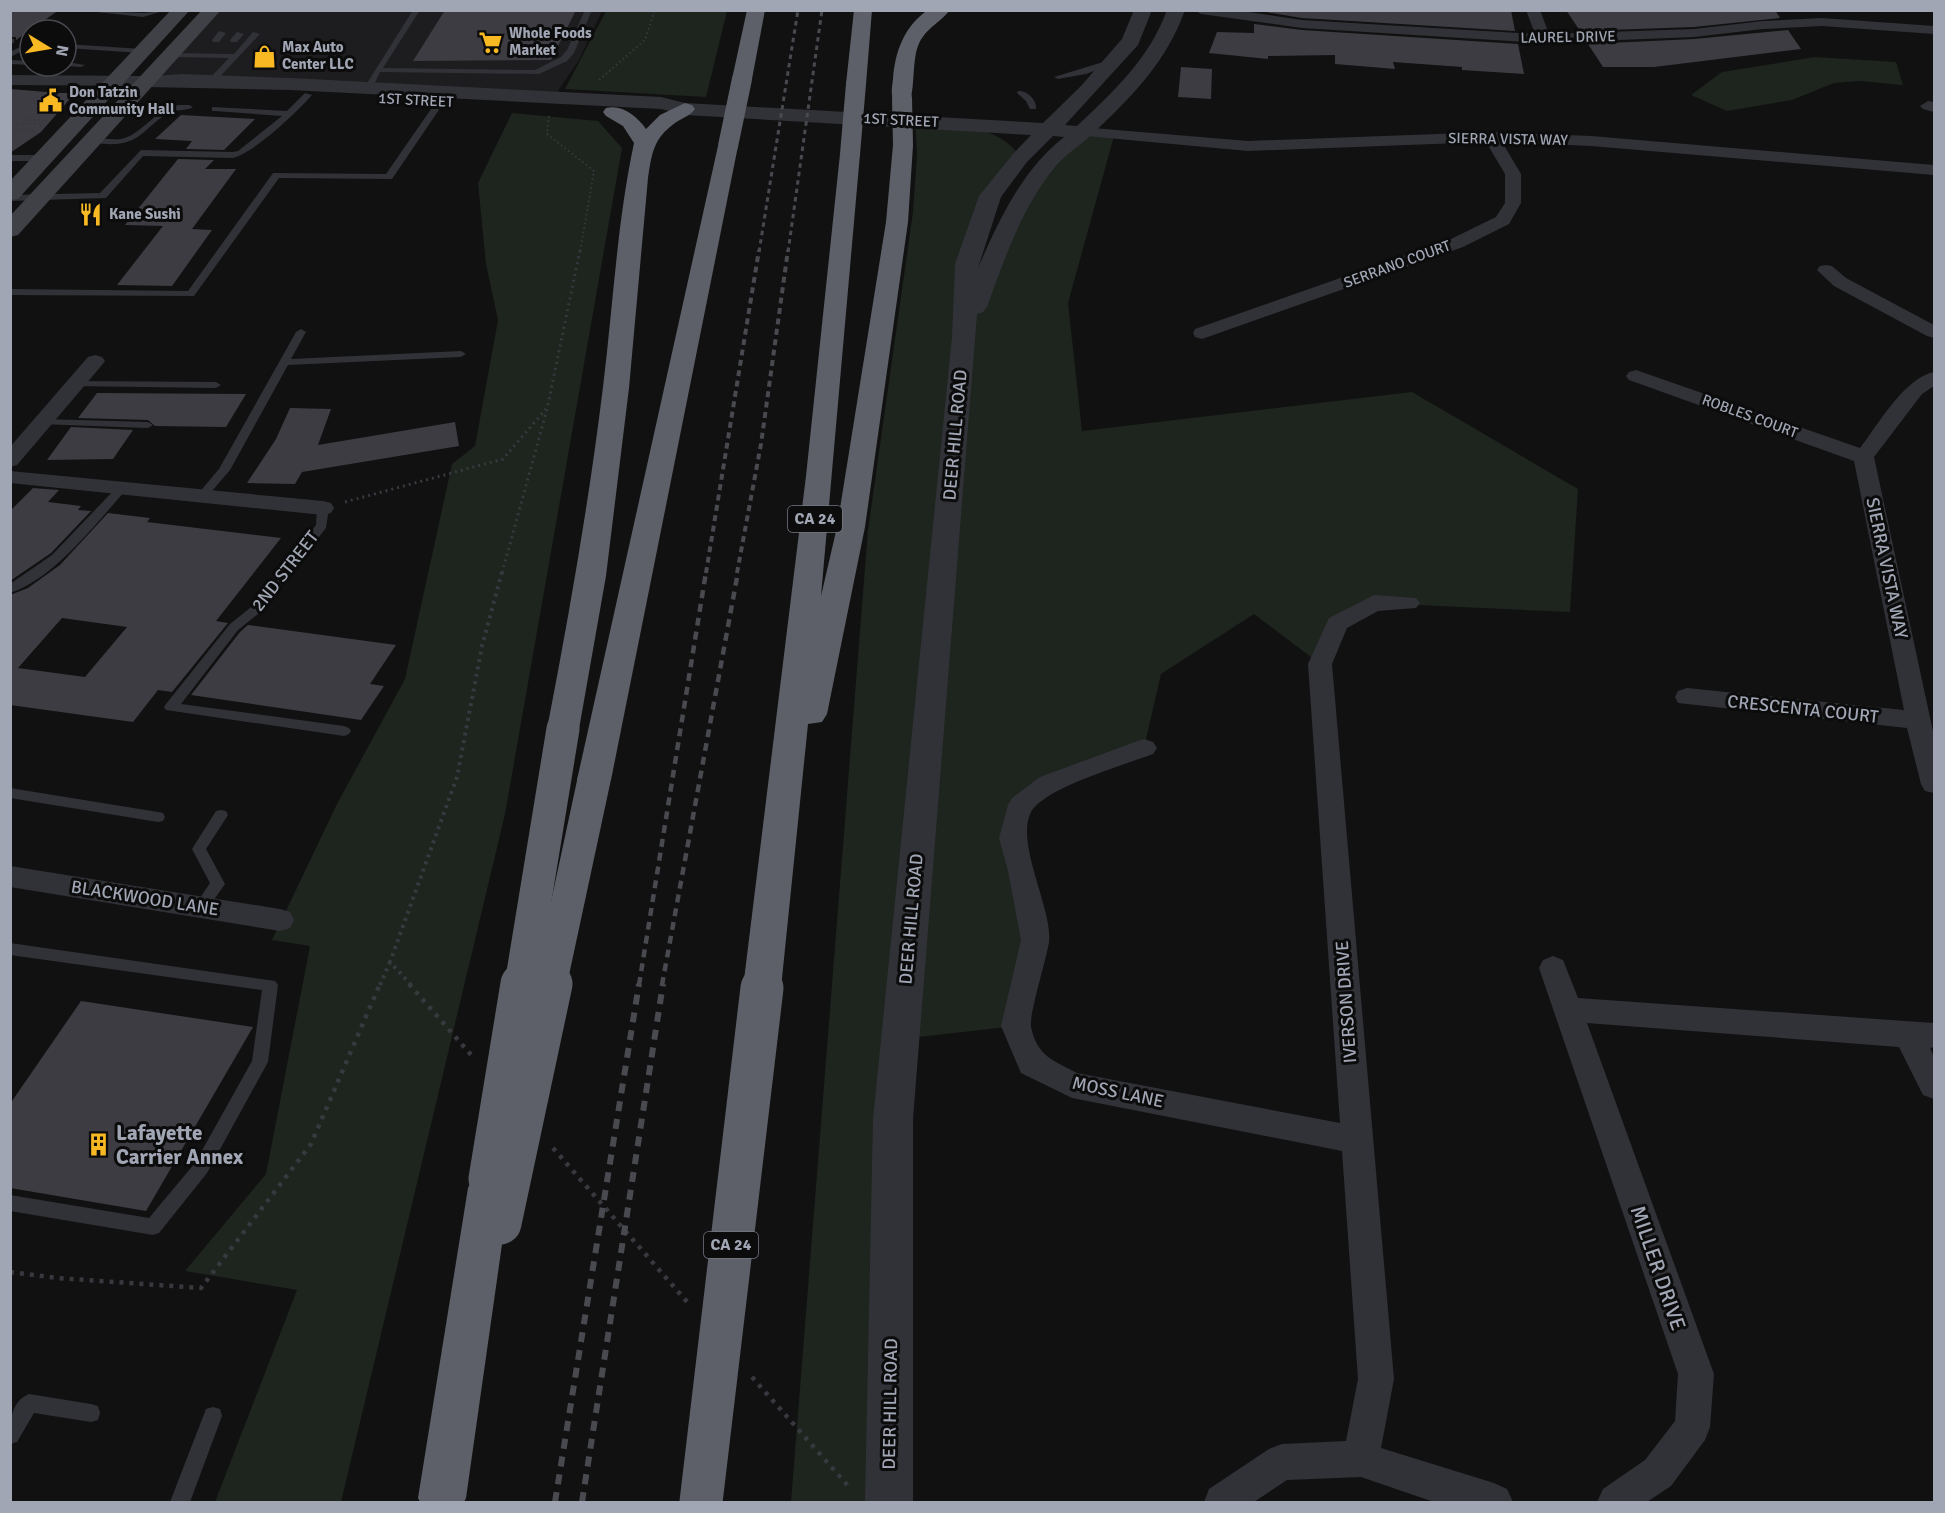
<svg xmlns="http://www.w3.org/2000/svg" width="1945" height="1513" font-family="Signika,sans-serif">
  <rect width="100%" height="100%" fill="#111112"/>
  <path fill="#1d1d1f" d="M209 11H602L579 60 556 94 149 75Z"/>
  <g fill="#1d251e">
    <path d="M606 11H727L706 97 565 89Z"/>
    <path d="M1815 57 1896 62 1903 85 1859 81 1834 83 1792 100 1727 111 1691 95 1722 72Z"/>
    <path d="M512 113 598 121 622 148 505 814 341 1502H215L297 1290 185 1271 266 1174 310 946 272 940 337 804 405 679 452 464 475 446 498 320 486 264 478 183Z"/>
    <path d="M915 121C948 125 1003 124 1020 158L990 196 964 335 1024 198 1081 132 1114 136 1068 303 1082 431 1412 392 1578 489 1570 612 1374 603 1337 623 1320 664 1254 614 1161 674 1144 748 1021 805 1035 940 1016 1026 901 1039 893 1119 889 1502H791L868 530 913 212 917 153Z"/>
  </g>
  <g fill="#3c3c42" fill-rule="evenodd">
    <path d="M10 10H59L16 40V37H10Z"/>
    <path d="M445 10H576L551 60 413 61Z"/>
    <path d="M1254 10H1511L1515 31 1302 18Z"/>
    <path d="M1566 10H1775L1780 18 1694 27 1580 31Z"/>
    <path d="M1254 24 1302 30 1518 44 1524 74 1462 70V67L1393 62 1395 69 1335 64V55L1268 56V59L1209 53 1217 32 1254 33Z"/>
    <path d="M1788 30 1801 49 1654 67H1603L1588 44 1694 39Z"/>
    <path d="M1181 67 1212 69 1211 99 1178 97Z"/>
    <path d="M10 89 59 93H75L41 132 10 153Z"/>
    <path d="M181 115 255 119 224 150 186 149 192 141 155 139Z"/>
    <path d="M178 159 214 160 205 169H236L192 229 212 230 172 286 117 285 163 226 125 225Z"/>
    <path d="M97 393 246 394 226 427 155 426 148 420 78 418Z"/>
    <path d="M290 408 331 409 318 445 455 422 459 446 302 472 295 484 247 483 276 439Z"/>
    <path d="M71 427 133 430 113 459 47 460Z"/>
    <path d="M33 488 59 490 48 502 81 506 78 510 91 511 51 553 10 581V511Z"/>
    <path d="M108 513 150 518 147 522 281 538 216 621 228 623 172 692 158 690 133 722 10 705V595L28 588 60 565ZM62 618 127 627 85 677 18 668Z"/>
    <path d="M248 625 396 645 370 684 384 686 361 720 191 695 240 632Z"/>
    <path d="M81 1001 253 1027 146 1211 10 1188V1104Z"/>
  </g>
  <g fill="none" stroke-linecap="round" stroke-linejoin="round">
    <g stroke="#37393e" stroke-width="2" stroke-dasharray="1.5 3" stroke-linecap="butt">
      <path d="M599 80 645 40 655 10"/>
      <path d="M549 116 547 134 594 171 580 252"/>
      <path d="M12 124H44"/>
      <path d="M22 124 26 120H48"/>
      <path d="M10 130H35L33 132"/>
    </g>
    <g stroke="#37393e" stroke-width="3" stroke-dasharray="2 4" stroke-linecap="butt">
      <path d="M345 502 503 459 546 409"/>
      <path d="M502 573 547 409 580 250"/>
    </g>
    <g stroke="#37393e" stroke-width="4" stroke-dasharray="3 4.5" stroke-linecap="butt">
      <path d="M380 985 390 962"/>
      <path d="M411 985 390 962 457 777 482 646 502 572"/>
    </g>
    <g stroke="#37393e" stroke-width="4.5" stroke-dasharray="4 6" stroke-linecap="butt">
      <path d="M409 984 473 1057"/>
      <path d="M553 1148 688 1303"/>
      <path d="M10 1272 57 1278 201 1288 311 1144 380 984"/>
      <path d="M752 1377 850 1488"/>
    </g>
    <g fill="#313237" fill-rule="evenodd">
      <path d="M78 10 143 13 163 11 143 17Z"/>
      <path d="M413 10H420L383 68 535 70 561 57 567 50 585 10H592L574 53 567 61 539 74 380 72 373 87 427 99V103H424L364 88Z"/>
      <path d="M219 31 226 33 219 42H213L212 40Z"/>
      <path d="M237 32 244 34 237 42H231L230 40Z"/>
      <path d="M253 32 260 34 214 83 207 81 229 58 171 57 167 55 171 53 234 54Z"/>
      <rect x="10" y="39" width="4" height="4"/>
      <path d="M30 42V47L10 57V52Z"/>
      <path d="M66 44 142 49 146 51 142 53 66 48Z"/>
      <path d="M1113 59 1117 61 1116 63 1086 74 1058 79 1054 77Z"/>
      <path d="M10 60 30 61V65L10 64Z"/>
      <path d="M66 62 85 65 81 67 66 66Z"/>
      <path d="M1018 91C1027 90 1037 100 1036 109H1030L1026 101 1017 93Z"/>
      <path d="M305 93 312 95C296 113 255 152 233 158L143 156 106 198 10 201V195L100 193 141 150 233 152 238 151 282 116 215 111H212V107L287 111Z"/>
      <path d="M438 99 445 101 392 179 279 178 194 296 10 295V289L188 291 273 173 386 174Z"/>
      <path d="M178 105H189L193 107C187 111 178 109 171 112 144 125 143 146 106 144 99 143 93 143 88 140L92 137C101 138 111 140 121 139 141 135 154 111 178 105Z"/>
      <path d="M10 155H43L47 158 43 161H10Z"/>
      <path d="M301 329 306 332 291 359 461 351 466 354 461 357 288 365 230 470 206 498H198V494L219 469 296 332Z"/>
      <path d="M75 381 216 382 221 385 216 388 71 386V382Z"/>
      <path d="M43 419 148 422 153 425 148 428 39 424 38 422Z"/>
      <path d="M122 485 128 488 126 490C96 523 54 579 10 593V584L52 555 118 486Z"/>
      <path d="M323 504 329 508 326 528 258 614 238 630 181 704 344 726 349 728 351 731 349 734 344 736 166 710 164 707 166 704 230 624 250 608 316 525 317 508Z"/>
      <path d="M10 788 158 812 163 813 165 817 163 821 158 822 10 798Z"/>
      <path d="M221 810 226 811 228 815 206 849 225 884 206 911 201 913 196 911 194 907 210 883 192 849 216 811Z"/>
      <path d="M10 943 275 981 278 985 268 1062 207 1173 159 1233 153 1235 10 1211V1195L149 1218 195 1163 252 1061 262 990 10 955Z"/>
      <path d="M29 1394 91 1404 98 1406 100 1413 98 1420 91 1422 34 1413 17 1442 10 1444C10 1426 9 1402 29 1394Z"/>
      <path d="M213 1407 220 1409 222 1416 190 1502H170L206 1409Z"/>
    </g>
    <g fill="#313237" fill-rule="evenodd">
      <path d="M1194 10H1235L1302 20 1535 34 1526 10H1540L1549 34 1694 29 1763 21 1822 18 1934 26V34L1822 26 1763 29 1694 37 1544 43 1302 28 1201 14Z"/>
      <path d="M10 75 147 76 155 81 147 86 10 85Z"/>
      <path d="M1928 101 1934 102V112L1923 109 1920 106Z"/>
      <path d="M1081 127 1248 141 1491 132 1591 136 1934 165V175L1591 146 1502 142 1521 174V203L1509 224 1463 247 1202 339 1195 337 1193 333 1195 329 1451 239 1496 217 1505 203V174L1486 142 1248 151 1075 135 1073 132 1075 129Z"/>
      <path d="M1826 265 1832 266 1846 278 1934 325V338L1927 336 1834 286 1817 270 1820 266Z"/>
      <path d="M95 355 102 357 105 361 102 365 17 465 10 467V447L88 357Z"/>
      <path d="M1636 370 1860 448C1878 425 1904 378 1934 372V386L1922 394 1874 457 1934 736V793L1925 791 1921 784 1907 728 1678 703 1675 697 1678 691 1687 688 1904 710 1854 461 1629 380 1626 376 1629 372Z"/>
      <path d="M10 471 323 501 331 503 334 508 331 513 323 515 10 483Z"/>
      <path d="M1374 595 1416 598 1420 603 1416 608 1378 611 1347 628 1332 664 1394 1379 1381 1448 1494 1483 1507 1489 1513 1502H1434L1361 1477 1287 1480 1254 1502H1204L1209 1489 1269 1449 1282 1444 1346 1441 1358 1379 1342 1151 1072 1098 1021 1073 1001 1026 1021 940 1008 871 999 838 1008 805 1012 798 1040 777 1135 742 1144 739 1153 742 1157 748 1153 754C1124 765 1051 786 1033 809 1012 838 1053 908 1049 942 1046 961 1029 1014 1031 1027 1037 1056 1054 1061 1077 1073L1340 1123 1308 664 1329 618Z"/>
      <path d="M10 866 280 909 290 912 294 920 290 928 280 931 10 887Z"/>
      <path d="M1553 956 1563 960 1578 998 1934 1023V1047L1930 1048 1934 1057V1099L1923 1095 1899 1047 1587 1023 1714 1374 1710 1427 1705 1440 1671 1486 1647 1502H1597L1603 1489 1645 1460 1675 1421 1678 1374 1539 968 1543 960Z"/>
    </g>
    <path fill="#313237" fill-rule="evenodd" d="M1134 10H1152L1138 45 1065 125 1077 126C1114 91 1149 59 1167 10H1185C1167 62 1129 100 1089 137 1078 147 1065 155 1055 167 1022 207 1004 260 987 307L983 312 977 314 913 1119V1502H865L873 1119 952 337 955 264 979 196 1013 154 1031 135 685 115 661 109 290 90 147 87 140 85 137 81 140 77 182 74 290 78 661 97 685 103 1043 123 1081 86 1122 39ZM1053 136 1064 137C1022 170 999 220 978 268L1001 197 1027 162Z"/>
    <g fill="#3f4147" fill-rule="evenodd">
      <path d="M171 10H190L18 199 10 200V181Z"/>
      <path d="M202 10H221L18 235 10 237V216Z"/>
    </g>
    <g fill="#5d6068" fill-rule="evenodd">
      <path d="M747 10H765L752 79 749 83H735L732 79Z"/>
      <path d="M854 10H872L866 84 863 88H849L846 84Z"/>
      <path d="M928 10H950C939 24 925 28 918 46 912 61 915 93 909 102H895C890 96 892 87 893 79 895 52 904 26 928 10Z"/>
      <path d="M685 103 692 105 695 109C690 116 682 118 675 123 653 139 652 153 648 178L629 388 606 576 579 729 574 737 563 740 552 737 547 729C569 615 589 502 603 387 613 306 617 223 634 143L623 126 606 116 603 112 606 108C622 104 637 116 646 129L660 115Z"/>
      <path d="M903 139 910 141 913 145 908 222 865 527 827 714 822 722 808 724 781 988 775 999 762 1003 749 999 743 988 806 476 840 154 843 150 850 148 857 150 860 154 821 596 837 527 886 222 893 145 896 141Z"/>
      <path d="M728 140 735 142 738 146 611 780 606 789 594 792 582 789 577 780 718 146 721 142Z"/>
      <path d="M489 1169 504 1175 510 1188 466 1498 464 1502H420L418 1498 468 1188 474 1175Z"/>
    </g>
    <g stroke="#484a50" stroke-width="3" stroke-dasharray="4.5 4" stroke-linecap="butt">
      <path d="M759 252 798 10"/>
      <path d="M788 252 822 10"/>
    </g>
    <g stroke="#484a50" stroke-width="4" stroke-dasharray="6 4.5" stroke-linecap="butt">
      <path d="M706 573 759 250"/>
      <path d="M737 573 761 444 788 250"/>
    </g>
    <g stroke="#484a50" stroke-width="4.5" stroke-dasharray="8 6" stroke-linecap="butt">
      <path d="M639 985 706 572"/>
      <path d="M662 985 738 572"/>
    </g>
    <g stroke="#484a50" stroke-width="6" stroke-dasharray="10 8" stroke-linecap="butt">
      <path d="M555 1502 639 984"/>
      <path d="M582 1502 663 984"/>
    </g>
    <g stroke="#5d6068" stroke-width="20">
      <path d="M902 98 903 145"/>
      <path d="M728 146 742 79"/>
      <path d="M850 154 856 84"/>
    </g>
    <g stroke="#5d6068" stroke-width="33">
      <path d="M521 985 563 729"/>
      <path d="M550 985 594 780"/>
    </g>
    <g stroke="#5d6068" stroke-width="43">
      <path d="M490 1179 522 984"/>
      <path d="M500 1223 551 984"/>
      <path d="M701 1502 762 988"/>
    </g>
  </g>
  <defs>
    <symbol id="supermarket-bare" viewBox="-9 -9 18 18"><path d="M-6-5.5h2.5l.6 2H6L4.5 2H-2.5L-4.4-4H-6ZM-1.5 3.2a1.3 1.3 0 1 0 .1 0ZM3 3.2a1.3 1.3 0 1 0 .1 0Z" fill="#f9b922" stroke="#0c0c0d" stroke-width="2.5" paint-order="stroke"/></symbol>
    <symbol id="shop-bare" viewBox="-9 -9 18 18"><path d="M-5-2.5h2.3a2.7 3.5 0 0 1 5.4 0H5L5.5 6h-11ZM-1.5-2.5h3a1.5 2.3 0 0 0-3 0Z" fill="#f9b922" stroke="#0c0c0d" stroke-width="2.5" paint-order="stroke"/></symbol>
    <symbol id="civic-bare" viewBox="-9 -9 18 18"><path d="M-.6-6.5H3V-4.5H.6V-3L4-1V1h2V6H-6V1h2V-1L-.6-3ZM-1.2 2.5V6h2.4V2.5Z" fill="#f9b922" stroke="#0c0c0d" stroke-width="2.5" paint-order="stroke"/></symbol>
    <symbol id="restaurant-bare" viewBox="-9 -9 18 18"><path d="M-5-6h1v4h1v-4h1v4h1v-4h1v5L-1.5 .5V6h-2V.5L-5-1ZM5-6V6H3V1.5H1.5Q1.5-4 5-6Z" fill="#f9b922" stroke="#0c0c0d" stroke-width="2.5" paint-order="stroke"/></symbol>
    <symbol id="building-bare" viewBox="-9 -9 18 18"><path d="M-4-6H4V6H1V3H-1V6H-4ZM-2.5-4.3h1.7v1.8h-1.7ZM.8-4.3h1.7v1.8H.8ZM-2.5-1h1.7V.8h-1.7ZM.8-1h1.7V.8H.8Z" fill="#f9b922" stroke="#0c0c0d" stroke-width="2.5" paint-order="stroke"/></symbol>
  </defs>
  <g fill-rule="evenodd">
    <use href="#supermarket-bare" x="474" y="26" width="33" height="33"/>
    <use href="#shop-bare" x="248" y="40" width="33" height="33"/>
    <use href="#civic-bare" x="34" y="84" width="33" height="33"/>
    <use href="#restaurant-bare" x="74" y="198" width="33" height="33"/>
    <use href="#building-bare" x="82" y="1128" width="33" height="33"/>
  </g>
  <g text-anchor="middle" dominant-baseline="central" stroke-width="6" stroke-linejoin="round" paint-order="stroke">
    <g font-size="15" font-weight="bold" fill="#a1a6b4" stroke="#0c0c0d" text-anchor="start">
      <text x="509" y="33">Whole Foods<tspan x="509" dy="17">Market</tspan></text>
      <text x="282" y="47">Max Auto<tspan x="282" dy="17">Center LLC</tspan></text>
      <text x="69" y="92">Don Tatzin<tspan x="69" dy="17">Community Hall</tspan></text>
      <text x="109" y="214">Kane Sushi</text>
    </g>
    <g font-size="15" fill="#a1a6b4" stroke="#0c0c0d">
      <text transform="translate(1568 37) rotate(-1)">LAUREL DRIVE</text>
      <text transform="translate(416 100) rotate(3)">1ST STREET</text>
      <text transform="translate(901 120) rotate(3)">1ST STREET</text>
      <text transform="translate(1508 139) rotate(1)">SIERRA VISTA WAY</text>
      <text transform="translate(1397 264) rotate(-20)">SERRANO COURT</text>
      <text transform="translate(1750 416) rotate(20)">ROBLES COURT</text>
    </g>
    <g fill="#0c0c0d" stroke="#747882" stroke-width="1.5">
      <rect x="788" y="506" width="54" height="26" rx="4.5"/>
      <rect x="704" y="1232" width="54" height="26" rx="4.5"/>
    </g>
    <g font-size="16" font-weight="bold" fill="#a1a6b4">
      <text x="815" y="519">CA 24</text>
      <text x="731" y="1245">CA 24</text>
    </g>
    <g font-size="18" fill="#a1a6b4" stroke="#0c0c0d">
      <text transform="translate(955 435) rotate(-85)">DEER HILL ROAD</text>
      <text transform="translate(1887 568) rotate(78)">SIERRA VISTA WAY</text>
      <text transform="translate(285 571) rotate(-52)">2ND STREET</text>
      <text transform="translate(1803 709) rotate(6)">CRESCENTA COURT</text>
      <text transform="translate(145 898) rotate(9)">BLACKWOOD LANE</text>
      <text transform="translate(911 919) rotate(-85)">DEER HILL ROAD</text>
      <text transform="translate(1346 1002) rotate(-94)">IVERSON DRIVE</text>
      <text transform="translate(1118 1092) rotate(12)">MOSS LANE</text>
      <text transform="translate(890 1404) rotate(-89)">DEER HILL ROAD</text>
    </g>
    <g font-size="21" font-weight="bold" fill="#a1a6b4" stroke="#0c0c0d" text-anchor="start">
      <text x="116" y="1133">Lafayette<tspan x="116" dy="24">Carrier Annex</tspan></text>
    </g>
    <g font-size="21" fill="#a1a6b4" stroke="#0c0c0d">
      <text transform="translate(1658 1268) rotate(71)">MILLER DRIVE</text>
    </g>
  </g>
  <rect width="1945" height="1513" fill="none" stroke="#a1a6b4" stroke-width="24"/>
  <g transform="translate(48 48) rotate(101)"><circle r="28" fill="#0c0c0d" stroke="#484a50" stroke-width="1.5"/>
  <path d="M0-4.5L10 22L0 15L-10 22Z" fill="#f9b922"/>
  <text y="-9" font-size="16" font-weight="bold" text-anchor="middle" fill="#a1a6b4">N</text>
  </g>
</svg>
